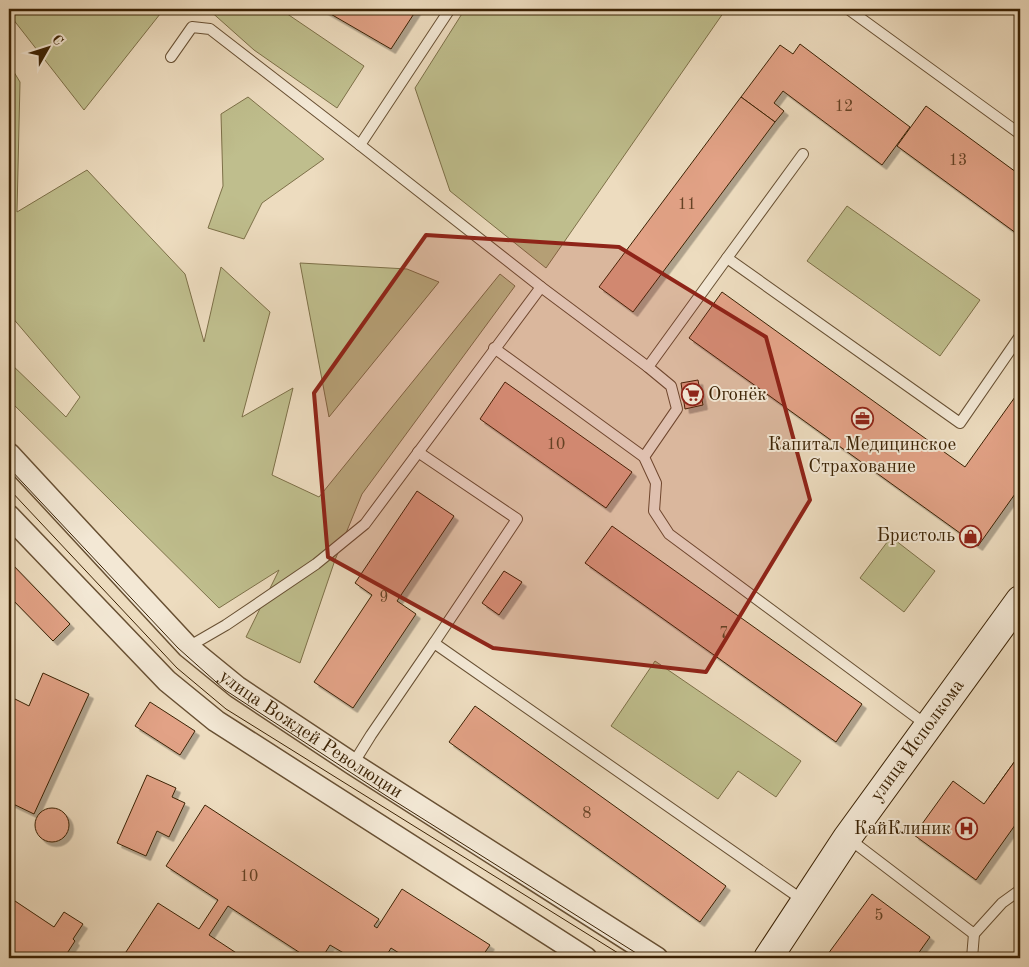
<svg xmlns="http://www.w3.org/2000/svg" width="1029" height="967" font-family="'Old Standard TT',serif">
  <defs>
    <filter id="shadow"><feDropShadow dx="4.5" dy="4.5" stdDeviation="0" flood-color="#0004"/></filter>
  </defs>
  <rect width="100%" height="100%" fill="#eddcbf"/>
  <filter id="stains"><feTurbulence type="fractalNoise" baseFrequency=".004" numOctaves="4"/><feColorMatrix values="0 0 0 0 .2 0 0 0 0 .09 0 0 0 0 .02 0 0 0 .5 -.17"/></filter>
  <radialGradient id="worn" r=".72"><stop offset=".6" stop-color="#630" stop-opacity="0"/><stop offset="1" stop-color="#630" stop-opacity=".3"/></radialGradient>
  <g fill="#bfbe8d" stroke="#7d7048">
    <path d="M9 9H164L84 110 9 14Z"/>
    <path d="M208 9H280L364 66 337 108 254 50Z"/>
    <path d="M465 9H726L546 268 450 191 415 88Z"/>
    <path d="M9 64 20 82 17 212 87 170 185 274 204 342 221 267 270 312 242 417 293 388 272 475 319 497 500 274 515 286 362 494 335 560 300 663 246 637 279 570 219 608 9 400V362L66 417 80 397 11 316 9 315Z"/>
    <path d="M248 97 324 159 262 203 244 239 208 228 223 186 221 114Z"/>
    <path d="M847 206 980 300 940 356 807 261Z"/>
    <path d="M300 263 407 269 439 282 329 417Z"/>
    <path d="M891 537 935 571 904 612 860 578Z"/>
    <path d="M655 661 801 761 776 797 738 771 718 799 611 726Z"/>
  </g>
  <g fill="#e2a286" stroke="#3b2204" filter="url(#shadow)">
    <path d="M322 9H417L391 49Z"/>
    <path d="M800 44 910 127 882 165 783 91 774 103 784 111 775 122 741 97 780 45 793 54Z"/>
    <path d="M741 97 775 122 633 312 599 287Z"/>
    <path d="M926 106 1020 175V236L897 146Z"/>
    <path d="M722 292 965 467 1020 390V487L978 546 689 338Z"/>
    <path d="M698 380 703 405 685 409 681 383Z"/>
    <path d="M505 382 632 472 606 508 480 419Z"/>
    <path d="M417 491 454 516 397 601 416 614 353 708 314 682 372 595 355 583Z"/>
    <path d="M612 526 862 704 836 742 585 563Z"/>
    <path d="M9 561 70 624 53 641 9 596Z"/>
    <path d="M504 571 522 582 499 615 482 603Z"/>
    <path d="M43 673 89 694 34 814 9 802V696L29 706Z"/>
    <path d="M150 702 195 731 180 755 135 726Z"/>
    <path d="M475 706 726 886 700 922 449 742Z"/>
    <path d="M1020 754V823L989 797Z"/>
    <path d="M1020 754V823L1018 821 976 880 914 835 953 781 984 804Z"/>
    <path d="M147 775 176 788 172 797 185 803 169 837 157 831 146 856 117 843Z"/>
    <path d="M205 805 379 919 374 926 377 928 402 889 490 945 481 958H407L391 948 385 958H345L347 955 330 945 322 958H308L228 906 209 935 244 958H122L158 903 199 929 218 900 166 866Z"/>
    <circle cx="52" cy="825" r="17"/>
    <path d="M872 894 930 937 915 958H825Z"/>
    <path d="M9 897 54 927 64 912 83 924 73 939 75 941 64 958H9Z"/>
  </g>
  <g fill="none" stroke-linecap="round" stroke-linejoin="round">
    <defs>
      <g id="lane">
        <path d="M450 9 360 145 541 287 648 367 727 258"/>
        <path d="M848 9 1020 134"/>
        <path d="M171 57 192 27 210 29 360 145"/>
        <path d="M803 154 727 258 960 423 1020 336"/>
        <path d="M494 348 644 457 656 483 654 511 669 534 928 726"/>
        <path d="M418 452 517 519 434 643"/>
        <path d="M644 457 677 409 671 386 648 367"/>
        <path d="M188 647 226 625 316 564 365 524 541 287"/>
        <path d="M353 764 371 735 434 643 804 901"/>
        <path d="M848 838 974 934 1002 903 1020 890"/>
        <path d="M972 958 974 934"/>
      </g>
      <g id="street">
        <path id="s1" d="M9 454 188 647 237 687 353 764 657 958"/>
        <path d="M9 516 167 681 216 721 586 958"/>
      </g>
      <g id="secondary">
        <path id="s2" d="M768 958 847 838 1020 600"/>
      </g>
    </defs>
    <use href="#lane" stroke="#685033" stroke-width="12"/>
    <use href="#street" stroke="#685033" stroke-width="24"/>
    <use href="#secondary" stroke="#3b2204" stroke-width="30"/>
    <use href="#lane" stroke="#f3e8d5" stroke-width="10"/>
    <use href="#street" stroke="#f3e8d5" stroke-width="21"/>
    <use href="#secondary" stroke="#f3e8d5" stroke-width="28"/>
    <g stroke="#3b2204" stroke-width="1">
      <path d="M9 468 178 648 225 690 385 795 644 958"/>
      <path d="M9 489 177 668 226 709 626 958"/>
    </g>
  </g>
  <path fill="#8f2418" fill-opacity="0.2" stroke="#8f2418" stroke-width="4" stroke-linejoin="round" d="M426 235 619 247 766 337 810 500 706 672 493 648 328 557 314 393Z"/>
  <defs>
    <symbol id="supermarket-ring" viewBox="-11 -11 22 22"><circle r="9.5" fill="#f3e8d5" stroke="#8f2418" stroke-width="1.5"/><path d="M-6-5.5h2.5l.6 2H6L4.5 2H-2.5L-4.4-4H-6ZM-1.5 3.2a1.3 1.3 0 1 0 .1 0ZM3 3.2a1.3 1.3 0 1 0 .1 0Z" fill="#8f2418"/></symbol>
    <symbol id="office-ring" viewBox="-11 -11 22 22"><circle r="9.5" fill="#f3e8d5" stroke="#8f2418" stroke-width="1.5"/><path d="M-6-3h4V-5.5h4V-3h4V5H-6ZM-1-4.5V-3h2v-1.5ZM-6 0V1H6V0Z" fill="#8f2418"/></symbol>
    <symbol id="shop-ring" viewBox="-11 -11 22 22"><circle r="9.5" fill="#f3e8d5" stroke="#8f2418" stroke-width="1.5"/><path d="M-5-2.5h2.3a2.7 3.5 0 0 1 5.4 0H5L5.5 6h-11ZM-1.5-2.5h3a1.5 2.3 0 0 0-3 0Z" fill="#8f2418"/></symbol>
    <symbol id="hospital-ring" viewBox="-11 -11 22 22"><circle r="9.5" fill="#f3e8d5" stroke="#8f2418" stroke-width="1.5"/><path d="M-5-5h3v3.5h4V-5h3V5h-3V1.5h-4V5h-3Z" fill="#8f2418"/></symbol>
  </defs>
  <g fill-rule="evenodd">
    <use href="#supermarket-ring" x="680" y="382" width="25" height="25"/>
    <use href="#office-ring" x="850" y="406" width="25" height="25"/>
    <use href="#shop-ring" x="958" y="524" width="25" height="25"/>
    <use href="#hospital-ring" x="954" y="816" width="25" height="25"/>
  </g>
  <g text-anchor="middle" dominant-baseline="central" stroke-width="4" stroke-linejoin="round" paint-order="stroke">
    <g font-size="16" fill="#654224">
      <text x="844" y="107">12</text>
      <text x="958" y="161">13</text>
      <text x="687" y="205">11</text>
      <text x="556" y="445">10</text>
      <text x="384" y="598">9</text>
      <text x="724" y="634">7</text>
      <text x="587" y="814">8</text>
      <text x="249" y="877">10</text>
      <text x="879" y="916">5</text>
    </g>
    <g font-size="19" fill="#3b2204" stroke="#f3e8d5" text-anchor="end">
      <text x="708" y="395" text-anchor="start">Огонёк</text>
      <text x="862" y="445" text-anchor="middle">Капитал Медицинское<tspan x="862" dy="22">Страхование</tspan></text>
      <text x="955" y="536">Бристоль</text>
      <text x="951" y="829">КайКлиник</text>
    </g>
    <g font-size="19" fill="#3b2204" stroke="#f3e8d5">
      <text stroke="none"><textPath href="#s1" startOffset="414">улица Вождей Революции</textPath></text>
      <text stroke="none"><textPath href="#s2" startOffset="264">улица Исполкома</textPath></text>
    </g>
  </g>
  <rect width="1029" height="967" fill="none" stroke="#eddcbf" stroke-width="30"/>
  <rect x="10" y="10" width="1009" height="947" fill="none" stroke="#3b2204" stroke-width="2.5"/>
  <rect x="15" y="15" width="999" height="937" fill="none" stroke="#3b2204"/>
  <g transform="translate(48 48) rotate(51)" stroke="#f3e8d5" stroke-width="4" paint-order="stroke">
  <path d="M0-4L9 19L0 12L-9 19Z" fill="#3b2204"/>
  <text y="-8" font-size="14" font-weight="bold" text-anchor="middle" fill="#3b2204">С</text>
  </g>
  <rect width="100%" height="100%" filter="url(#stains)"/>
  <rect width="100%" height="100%" fill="url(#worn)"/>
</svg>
